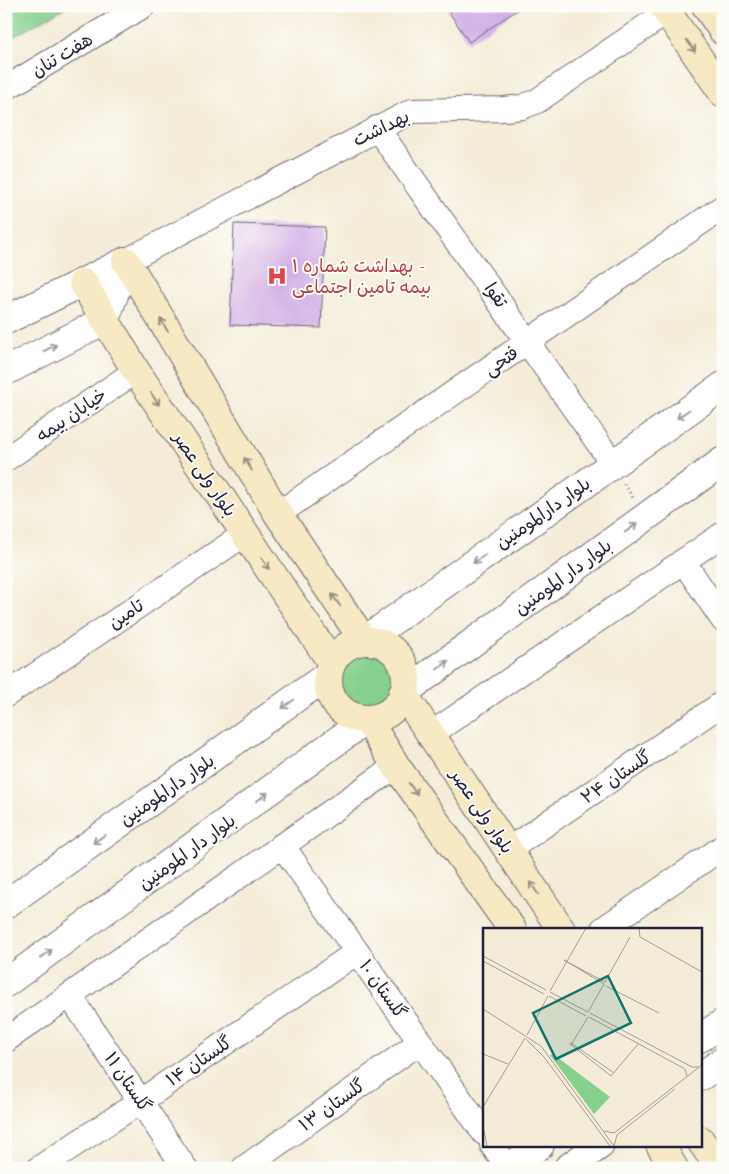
<svg xmlns="http://www.w3.org/2000/svg" width="729" height="1174" font-family="Caveat,'Playpen Sans Arabic',sans-serif">
  <rect width="100%" height="100%" fill="#fdfcf7"/>
  <filter id="ink" filterUnits="userSpaceOnUse"><feTurbulence type="fractalNoise" baseFrequency=".02" numOctaves="2"/><feDisplacementMap in="SourceGraphic" scale="10" xChannelSelector="R" yChannelSelector="G"/><feConvolveMatrix kernelMatrix="1 2 1 2 8 2 1 2 1" color-interpolation-filters="sRGB"/></filter>
  <filter id="wash" filterUnits="userSpaceOnUse"><feTurbulence type="fractalNoise" baseFrequency=".0096" numOctaves="4" result="noise"/><feDisplacementMap in="SourceGraphic" scale="20" xChannelSelector="R" yChannelSelector="G"/><feGaussianBlur stdDeviation="1.12" result="paint"/><feColorMatrix in="noise" values="0 0 0 0 0 0 0 0 0 0 0 0 0 0 0 0 0 1.4 0 .05"/><feComposite in="paint" operator="in"/></filter>
  <g filter="url(#wash)">
    <rect width="100%" height="100%" fill="#f4ecd8"/>
    <g fill="#86d08d" stroke="#547964">
      <path d="M6 6H68L6 41Z"/>
      <circle cx="367" cy="680" r="31"/>
    </g>
    <g id="blocks">
      <g fill="#cfa8e5">
        <path d="M445 6H523L469 42Z"/>
        <path d="M234 224 325 227 321 328 230 325Z"/>
      </g>
    </g>
  </g>
  <g filter="url(#ink)">
    <use href="#blocks" fill-opacity="0" stroke="#6c6972" stroke-width="1"/>
    <g fill="none" stroke-linecap="round" stroke-linejoin="round">
      <defs>
        <g id="minor">
          <path d="M6 88 143 6"/>
          <path d="M377 128 613 464"/>
          <path d="M126 261 412 111 505 109 522 107 537 101 667 12"/>
          <path d="M6 459 136 371"/>
          <path d="M278 514 723 207"/>
          <path d="M683 561 723 620"/>
          <path d="M6 695 245 534"/>
          <path d="M431 734 723 534"/>
          <path d="M282 845 484 1133"/>
          <path d="M508 850 723 703"/>
          <path d="M603 929 723 847"/>
          <path d="M70 996 185 1168"/>
          <path d="M6 1040 396 766"/>
          <path d="M492 1145 508 1168"/>
          <path d="M39 1168 141 1101 357 952"/>
          <path d="M244 1168 420 1042"/>
        </g>
        <g id="tertiary">
          <path d="M6 320 126 261"/>
          <path d="M6 371 105 320 126 261"/>
          <path d="M364 641 723 386"/>
          <path d="M403 693 723 461"/>
          <path d="M6 904 328 675"/>
          <path d="M6 983 367 719"/>
          <path d="M700 1038 723 1023"/>
          <path d="M700 1077 723 1061"/>
          <path d="M509 1168 540 1145"/>
          <path d="M568 1168 600 1145"/>
        </g>
        <g id="secondary">
          <path d="M663 6 723 93"/>
          <path d="M706 6 723 31"/>
          <path d="M126 261 278 514 364 641"/>
          <path d="M83 283 136 371 332 663"/>
          <circle cx="367" cy="680" r="39"/>
          <path d="M403 693 561 929"/>
          <path d="M367 719 396 766 512 929"/>
          <path d="M700 1140 720 1168"/>
          <path d="M660 1145 674 1168"/>
        </g>
      </defs>
      <use href="#minor" stroke="#6c6972" stroke-width="26"/>
      <use href="#tertiary" stroke="#6c6972" stroke-width="30"/>
      <use href="#secondary" stroke="#6c6972" stroke-width="30"/>
      <path stroke="#6c6972" stroke-width="3" stroke-dasharray="1 4" stroke-linecap="butt" d="M624 484 633 498"/>
      <use href="#minor" stroke="#fff" stroke-width="24"/>
      <use href="#tertiary" stroke="#fff" stroke-width="28"/>
      <use href="#secondary" stroke="#f6e9c3" stroke-width="28"/>
    </g>
    <defs><path id="oneway-shaft" d="M-6 0H5M1.5-3L5.5 0L1.5 3" fill="none" stroke-width="1.6" stroke-linecap="round" stroke-linejoin="round" transform="scale(1.25)"/></defs>
    <g stroke="#978f86">
      <use href="#oneway-shaft" transform="translate(691 46) rotate(55)"/>
      <use href="#oneway-shaft" transform="translate(164 325) rotate(-121)"/>
      <use href="#oneway-shaft" transform="translate(155 399) rotate(56)"/>
      <use href="#oneway-shaft" transform="translate(248 464) rotate(-121)"/>
      <use href="#oneway-shaft" transform="translate(265 563) rotate(56)"/>
      <use href="#oneway-shaft" transform="translate(336 600) rotate(-124)"/>
      <use href="#oneway-shaft" transform="translate(413 789) rotate(55)"/>
      <use href="#oneway-shaft" transform="translate(534 888) rotate(-124)"/>
    </g>
    <g stroke="#9c9ca7">
      <use href="#oneway-shaft" transform="translate(50 348) rotate(-27)"/>
      <use href="#oneway-shaft" transform="translate(683 414) rotate(145)"/>
      <use href="#oneway-shaft" transform="translate(631 528) rotate(-36)"/>
      <use href="#oneway-shaft" transform="translate(479 559) rotate(145)"/>
      <use href="#oneway-shaft" transform="translate(443 665) rotate(-36)"/>
      <use href="#oneway-shaft" transform="translate(288 704) rotate(145)"/>
      <use href="#oneway-shaft" transform="translate(262 797) rotate(-37)"/>
      <use href="#oneway-shaft" transform="translate(99 839) rotate(145)"/>
      <use href="#oneway-shaft" transform="translate(46 954) rotate(-36)"/>
    </g>
  </g>
  <defs>
    <symbol id="hospital-bare" viewBox="-9 -9 18 18"><path d="M-5-5h3v3.5h4V-5h3V5h-3V1.5h-4V5h-3Z" fill="#e0444e" stroke="#fdfcf7" stroke-width="2.5" paint-order="stroke"/></symbol>
  </defs>
  <g fill-rule="evenodd">
    <use href="#hospital-bare" x="263" y="262" width="28" height="28"/>
  </g>
  <g text-anchor="middle" dominant-baseline="central" stroke-width="4" stroke-linejoin="round" paint-order="stroke">
    <g font-size="18" fill="#22223b" stroke="#fdfcf7">
      <text transform="translate(62 55) rotate(-31)">هفت تنان</text>
      <text transform="translate(381 128) rotate(-26)">بهداشت</text>
      <text transform="translate(496 295) rotate(55)">تقوا</text>
      <text transform="translate(501 361) rotate(-35)">فتحی</text>
      <text transform="translate(71 415) rotate(-34)">خیابان بیمه</text>
      <text transform="translate(205 474) rotate(56)">بلوار ولی عصر</text>
      <text transform="translate(543 513) rotate(-35)">بلوار دارالمومنین</text>
      <text transform="translate(563 577) rotate(-36)">بلوار دار المومنین</text>
      <text transform="translate(126 614) rotate(-34)">تامین</text>
      <text transform="translate(616 777) rotate(-34)">گلستان ۲۴</text>
      <text transform="translate(167 790) rotate(-35)">بلوار دارالمومنین</text>
      <text transform="translate(482 811) rotate(56)">بلوار ولی عصر</text>
      <text transform="translate(187 852) rotate(-36)">بلوار دار المومنین</text>
      <text transform="translate(383 989) rotate(55)">گلستان ۱۰</text>
      <text transform="translate(199 1061) rotate(-34)">گلستان ۱۴</text>
      <text transform="translate(128 1082) rotate(56)">گلستان ۱۱</text>
      <text transform="translate(332 1105) rotate(-35)">گلستان ۱۳</text>
    </g>
    <g font-size="18" fill="#be3a42" stroke="#fdfcf7" text-anchor="start">
      <text x="292" y="266">بهداشت شماره ۱ -<tspan x="292" dy="21">بیمه تامین اجتماعی</tspan></text>
    </g>
  </g>
  <g transform="translate(483 928)">
    <rect width="219" height="219" fill="#f4ecd8"/>
    <path d="M70 126 127 169 111 186 67 127Z" fill="#86d08d"/>
    <path fill="none" stroke="#a09b99" stroke-width="1" d="M156 0 157 9 219 44M0 28 63 62M0 33 61 66M122 54 147 9M121 56 81 32 122 54M123 58 176 85M67 63 103 0M67 64 105 84M66 68 103 88M0 81 58 118 131 218M105 84 121 56M107 85 209 139H216M106 89 202 141 204 148M44 107 65 68M43 111 61 129 127 218M86 115 128 148 155 116M88 115 131 145M88 117 105 89M0 126 25 136M0 179 42 110M0 198 4 218M121 203 131 205 219 137M131 218 134 207 192 161"/>
    <path fill="#0f766e" fill-opacity="0.15" stroke="#0f766e" stroke-width="2.5" d="M125 48 148 95 73 131 50 85Z"/>
    <rect width="219" height="219" fill="none" stroke="#22223b" stroke-width="2.5"/>
  </g>
  <rect width="729" height="1174" fill="none" stroke="#fdfcf7" stroke-width="25"/>
</svg>
